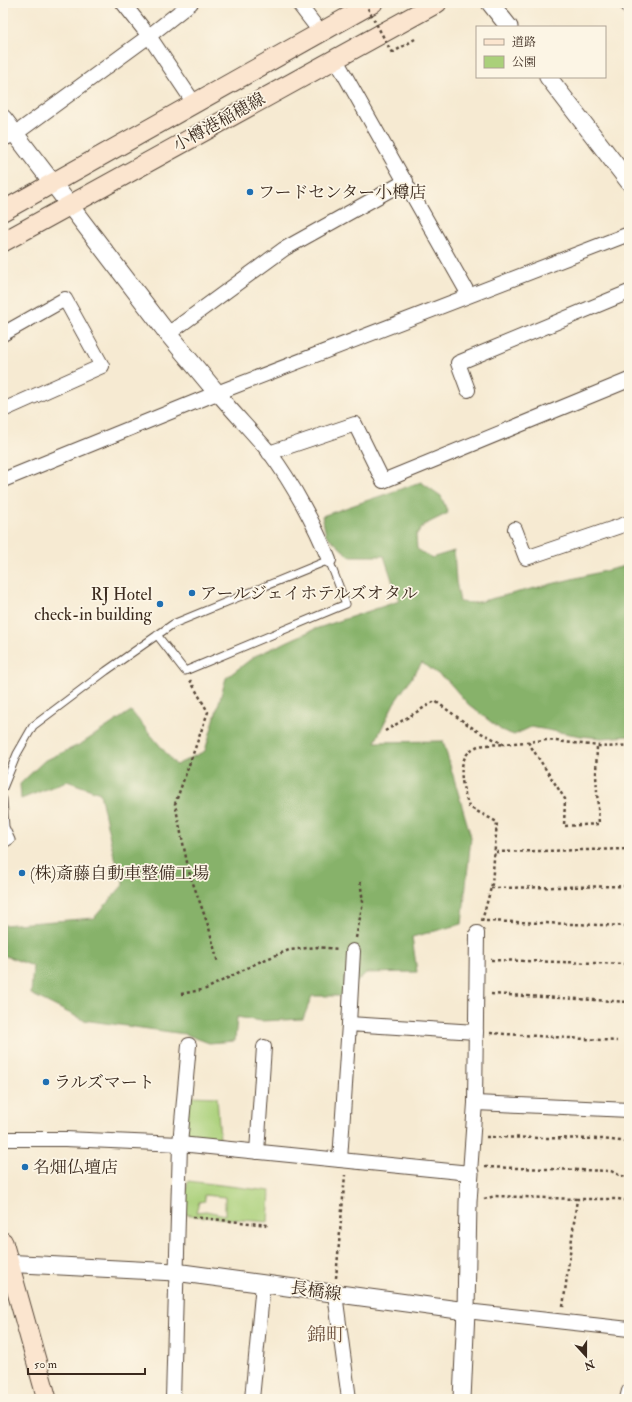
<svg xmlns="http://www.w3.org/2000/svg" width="632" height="1402" font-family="'IM FELL Double Pica','Noto Serif JP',serif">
  <rect width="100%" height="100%" fill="#fcf5e5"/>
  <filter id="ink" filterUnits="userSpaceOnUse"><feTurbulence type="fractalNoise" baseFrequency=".025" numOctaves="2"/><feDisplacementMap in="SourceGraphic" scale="8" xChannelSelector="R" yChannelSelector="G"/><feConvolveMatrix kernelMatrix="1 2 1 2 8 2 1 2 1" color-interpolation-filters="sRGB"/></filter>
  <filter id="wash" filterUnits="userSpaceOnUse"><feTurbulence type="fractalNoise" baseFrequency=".012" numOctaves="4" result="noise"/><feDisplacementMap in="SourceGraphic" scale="16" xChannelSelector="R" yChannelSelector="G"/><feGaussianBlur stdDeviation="0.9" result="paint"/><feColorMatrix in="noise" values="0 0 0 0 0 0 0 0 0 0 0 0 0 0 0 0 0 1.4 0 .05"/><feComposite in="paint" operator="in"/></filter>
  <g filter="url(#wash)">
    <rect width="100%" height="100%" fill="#f6ead2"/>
    <g fill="#aad07a" stroke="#727d4c" fill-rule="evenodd">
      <path d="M189 1096 217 1097 220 1139 184 1138Z"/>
      <path d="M188 1181 270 1191 268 1222 194 1216 182 1213ZM204 1195 225 1197V1215L206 1211 196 1212 199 1202 205 1201Z"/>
    </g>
    <path fill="#87b26a" stroke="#616e44" d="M421 482 441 496 448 513 424 525 416 535 417 549 431 558 454 551 456 581 460 602 474 603 629 565V736L602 738 581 736 531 727 514 735 501 730 468 704 448 681 422 663 394 703 375 742 443 741 471 837 462 924 412 937 417 972 366 973 342 996H312L303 1019 261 1021 237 1017 235 1041 209 1043 185 1034 83 1020 31 994 33 966 3 955V925L94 918 124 884 113 852 100 793 67 781 21 799 20 784 44 761 81 744 131 711 176 765 205 751 226 678 255 656 315 629 399 601 384 556H349L326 535 322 516Z"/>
  </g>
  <g filter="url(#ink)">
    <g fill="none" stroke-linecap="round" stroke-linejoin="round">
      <defs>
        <g id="service">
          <path d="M3 788 17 754 33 726 106 671 173 624 329 560 346 604 185 671 157 635"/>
          <path d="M3 799 5 827 11 840 3 845"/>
        </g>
        <g id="minor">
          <path d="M123 3 149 36 194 103"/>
          <path d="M298 3 321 33"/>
          <path d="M626 3 629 8"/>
          <path d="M335 58 469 295"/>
          <path d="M3 139 15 134 149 36 191 3"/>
          <path d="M3 334 65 299 102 366 3 410"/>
          <path d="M168 334 284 249 406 181"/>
          <path d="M468 390 458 363 629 292"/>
          <path d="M217 393C234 413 253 433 270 453 293 484 315 525 329 560"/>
          <path d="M269 453 355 424 383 481 629 380"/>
          <path d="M3 480 217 393 629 234"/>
          <path d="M515 529 526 558 629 523"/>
          <path d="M349 1024 353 951"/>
          <path d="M475 1103 629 1110"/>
          <path d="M3 1139H65L180 1144 470 1173 475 1103 477 933"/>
          <path d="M257 1152 264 1047"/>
          <path d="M340 1160 349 1024 476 1032"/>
          <path d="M335 1294 349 1399"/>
          <path d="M466 1311 629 1329"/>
          <path d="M173 1399 180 1144 189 1045"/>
          <path d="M252 1399 263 1284"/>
          <path d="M627 1399 629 1391"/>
        </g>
        <g id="tertiary">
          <path d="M490 3 509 27"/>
          <path d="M548 77 629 182"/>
          <path d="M3 118 168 334 217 393"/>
          <path d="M3 1263 175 1272 466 1311"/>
          <path d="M462 1399 466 1311 468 1202 470 1173"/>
        </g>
        <g id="secondary">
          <path d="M3 211 373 3"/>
          <path d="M3 242 437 3"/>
          <path d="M3 1242 47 1399"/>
        </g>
      </defs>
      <use href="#service" stroke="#574739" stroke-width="9"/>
      <use href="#minor" stroke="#574739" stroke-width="16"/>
      <use href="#tertiary" stroke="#574739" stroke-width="19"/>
      <use href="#secondary" stroke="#574739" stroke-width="21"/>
      <g stroke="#574739" stroke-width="2.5" stroke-dasharray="3 3" stroke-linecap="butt">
        <path d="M392 53 415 39"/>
        <path d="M190 680 208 712 175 804 189 872 209 928 218 963"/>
        <path d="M385 731 435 701 477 731 504 744 547 740 608 747 629 745"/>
        <path d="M528 742 565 799 564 826 599 824 596 775 597 746"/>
        <path d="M496 852 629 849"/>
        <path d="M491 888 629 886"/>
        <path d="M482 921 492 884 497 822 469 807C463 790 453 758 476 747 483 744 496 745 504 744"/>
        <path d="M486 921 629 926"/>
        <path d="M356 938 363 902 360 880"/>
        <path d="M491 960 629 964"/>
        <path d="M181 994 206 989 259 962 289 950 317 947 339 949"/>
        <path d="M491 994 629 1002"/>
        <path d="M490 1033 617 1041"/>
        <path d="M486 1137 602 1139 629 1142"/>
        <path d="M485 1167 611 1171 621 1176 629 1177"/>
        <path d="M484 1199 495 1196 577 1199"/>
        <path d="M193 1217 268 1225"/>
        <path d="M336 1278 345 1175"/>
        <path d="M563 1307 577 1199H618L629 1201"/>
      </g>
      <use href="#service" stroke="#fff" stroke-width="7"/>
      <use href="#minor" stroke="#fff" stroke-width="14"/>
      <use href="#tertiary" stroke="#fff" stroke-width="17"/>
      <use href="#secondary" stroke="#fbe5cf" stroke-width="19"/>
      <path stroke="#574739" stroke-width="2.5" stroke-dasharray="3 3" stroke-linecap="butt" d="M365 3 392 53"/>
    </g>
  </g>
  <g fill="#1f6fb2" stroke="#fcf5e5" stroke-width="1.5">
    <circle cx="250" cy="192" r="4"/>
    <circle cx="192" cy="593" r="4"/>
    <circle cx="160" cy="604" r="4"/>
    <circle cx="22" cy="873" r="4"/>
    <circle cx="46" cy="1082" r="4"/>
    <circle cx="25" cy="1167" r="4"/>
  </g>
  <g text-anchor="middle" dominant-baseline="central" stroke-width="3.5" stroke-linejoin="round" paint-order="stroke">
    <g font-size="17" fill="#3b2a1e" stroke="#fcf5e5">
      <text transform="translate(219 122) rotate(-29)">小樽港稲穂線</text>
      <text transform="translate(316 1291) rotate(8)">長橋線</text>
    </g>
    <g font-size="17" fill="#3b2a1e" stroke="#fcf5e5" text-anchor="start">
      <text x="258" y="192">フードセンター小樽店</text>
      <text x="200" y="593">アールジェイホテルズオタル</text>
      <text x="152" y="594" text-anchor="end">RJ Hotel<tspan x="152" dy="20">check-in building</tspan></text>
      <text x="30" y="873">(株)斎藤自動車整備工場</text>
      <text x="54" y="1082">ラルズマート</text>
      <text x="33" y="1167">名畑仏壇店</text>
    </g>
    <g font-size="19" fill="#715643" stroke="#fcf5e5">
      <text x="326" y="1335">錦町</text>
    </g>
  </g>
  <rect width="632" height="1402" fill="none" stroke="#fcf5e5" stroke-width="16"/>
  <rect x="476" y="26" width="130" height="52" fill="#fcf5e5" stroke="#afa495"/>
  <rect x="484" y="39" width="20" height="6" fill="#fbe5cf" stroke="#afa495"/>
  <text x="512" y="46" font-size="12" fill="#3b2a1e">道路</text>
  <rect x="484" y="56" width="20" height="12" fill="#aad07a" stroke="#afa495"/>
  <text x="512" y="66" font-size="12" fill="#3b2a1e">公園</text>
  <g transform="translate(586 1356) rotate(159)" stroke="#fcf5e5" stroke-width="3" paint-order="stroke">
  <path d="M0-3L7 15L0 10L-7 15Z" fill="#3b2a1e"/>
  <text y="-6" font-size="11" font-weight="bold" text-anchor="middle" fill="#3b2a1e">N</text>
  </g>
  <path d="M28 1368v6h117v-6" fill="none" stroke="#3b2a1e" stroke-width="2"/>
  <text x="34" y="1368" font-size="12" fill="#3b2a1e" stroke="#fcf5e5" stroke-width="3" paint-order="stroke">50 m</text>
</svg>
